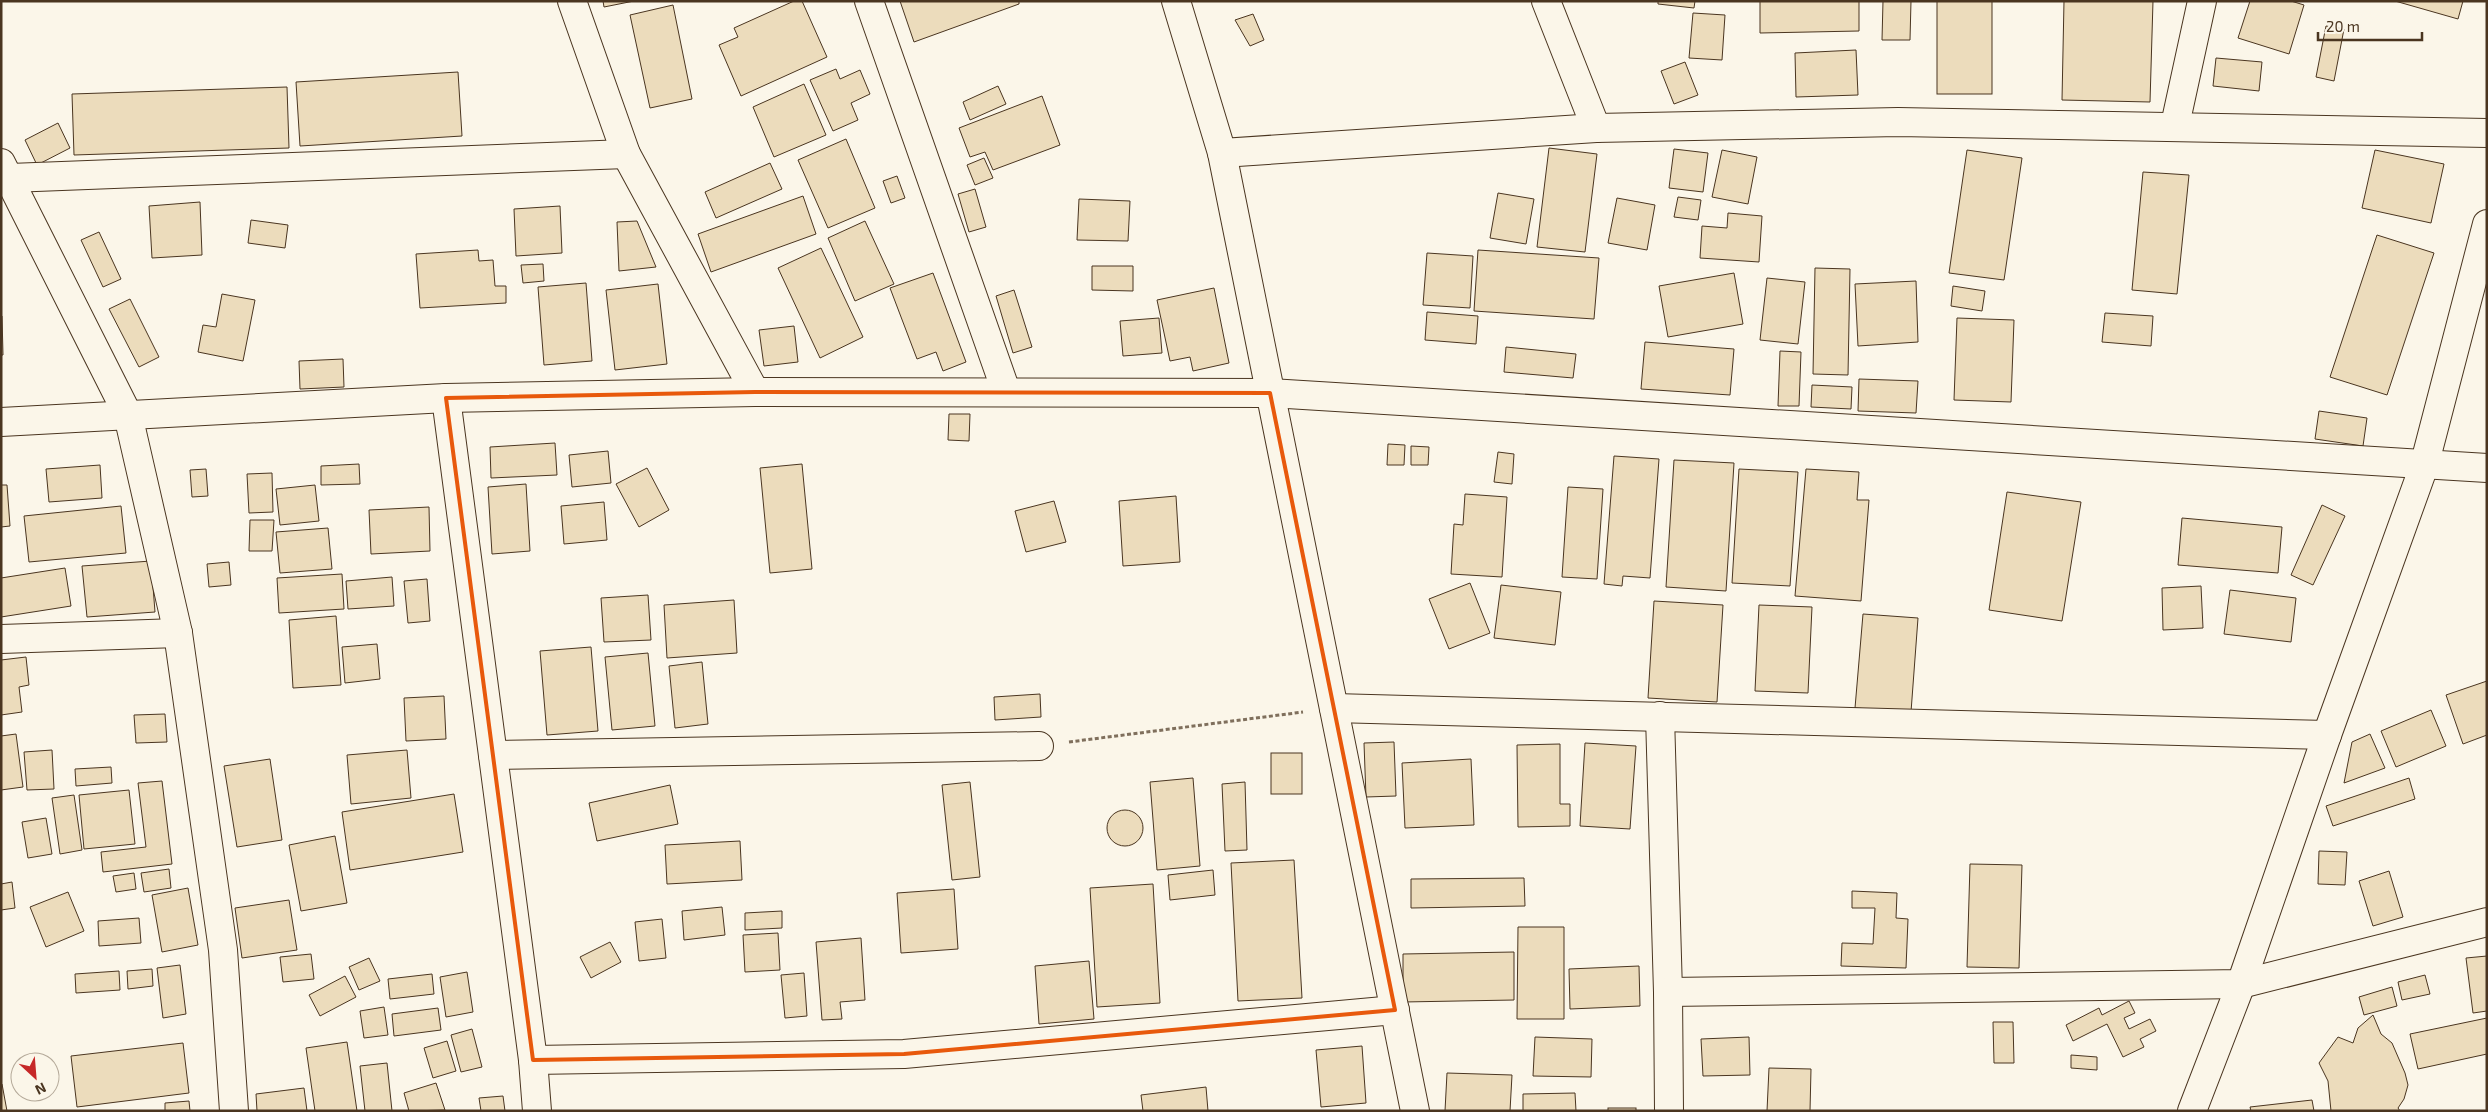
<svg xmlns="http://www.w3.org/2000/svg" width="2488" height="1112" font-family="'Exo 2',sans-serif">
  <rect width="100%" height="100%" fill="#fbf6e9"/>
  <g fill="#ecdcbc" stroke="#4a3520">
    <path d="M603 1H634L604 7Z"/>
    <path d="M794 1H802L827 57 741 96 719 45 738 37 734 28Z"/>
    <path d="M900 1H1019V4L914 42Z"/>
    <path d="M1658 1H1695L1694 8 1658 4Z"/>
    <path d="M1760 1H1859V31L1760 33Z"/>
    <path d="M1883 1H1911L1910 40H1882Z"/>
    <rect x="1937" y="1" width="55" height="93"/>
    <path d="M2064 1H2153L2150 102 2062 100Z"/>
    <path d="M2250 1H2291L2304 5 2289 54 2238 38Z"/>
    <path d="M2395 1H2463L2458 19Z"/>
    <path d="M673 5 692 99 650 108 630 15Z"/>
    <path d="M1693 13 1725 15 1722 60 1689 58Z"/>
    <path d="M1253 14 1264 40 1250 46 1235 20Z"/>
    <path d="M2326 26 2344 29 2334 81 2316 77Z"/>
    <path d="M1856 50 1858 95 1796 97 1795 53Z"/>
    <path d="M2216 58 2262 62 2259 91 2213 86Z"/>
    <path d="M1685 62 1698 95 1674 104 1661 71Z"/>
    <path d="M836 69 840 79 860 70 870 94 851 103 858 120 833 131 810 80Z"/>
    <path d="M458 72 462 136 300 146 296 82Z"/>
    <path d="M804 84 826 135 774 157 753 107Z"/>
    <path d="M998 86 1006 104 970 120 963 102Z"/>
    <path d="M287 87 289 148 74 155 72 94Z"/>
    <path d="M1042 96 1060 145 993 170 985 152 970 157 959 128Z"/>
    <path d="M58 123 70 148 37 165 25 140Z"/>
    <path d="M846 139 875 208 828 228 798 160Z"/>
    <path d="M1549 148 1597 154 1585 252 1537 247Z"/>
    <path d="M1674 149 1708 153 1703 192 1669 188Z"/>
    <path d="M1722 150 1757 157 1748 204 1712 197Z"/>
    <path d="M1967 150 2022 158 2004 280 1949 273Z"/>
    <path d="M2375 150 2444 164 2431 223 2362 208Z"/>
    <path d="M984 158 993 178 975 185 967 165Z"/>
    <path d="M770 163 782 189 716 218 705 192Z"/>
    <path d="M2143 172 2189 175 2177 294 2132 290Z"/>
    <path d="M897 176 905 198 891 203 883 181Z"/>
    <path d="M975 189 986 227 969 232 958 194Z"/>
    <path d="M1498 193 1534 199 1526 244 1490 238Z"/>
    <path d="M803 196 816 234 711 272 698 234Z"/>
    <path d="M1678 197 1701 200 1698 220 1674 217Z"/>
    <path d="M1617 198 1655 205 1647 250 1608 243Z"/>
    <path d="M1079 199 1130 201 1128 241 1077 240Z"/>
    <path d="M200 202 202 255 152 258 149 206Z"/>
    <path d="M560 206 562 253 516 256 514 209Z"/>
    <path d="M1728 213 1762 216 1759 262 1700 258 1702 226 1727 228Z"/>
    <path d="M251 220 288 225 285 248 248 243Z"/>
    <path d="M637 221 656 267 619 271 617 222Z"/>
    <path d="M865 221 894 284 855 301 828 238Z"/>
    <path d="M99 232 121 279 103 287 81 240Z"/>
    <path d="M2377 235 2434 253 2387 395 2330 377Z"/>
    <path d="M821 248 863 337 820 358 778 268Z"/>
    <path d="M478 250 479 261 493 260 495 286H506V303L420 308 416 254Z"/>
    <path d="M1478 250 1599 258 1594 319 1474 311Z"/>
    <path d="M1427 253 1473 256 1470 308 1423 305Z"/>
    <path d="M543 264 544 281 523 283 521 265Z"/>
    <path d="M1092 266H1133V291L1092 290Z"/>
    <path d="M1815 268 1850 269 1848 375 1813 374Z"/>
    <path d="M933 273 966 362 943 371 936 352 917 359 890 288Z"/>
    <path d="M1734 273 1743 324 1668 337 1659 286Z"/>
    <path d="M1767 278 1805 282 1798 344 1760 340Z"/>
    <path d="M1916 281 1918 342 1858 346 1855 284Z"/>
    <path d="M586 283 592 361 544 365 538 287Z"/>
    <path d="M658 284 667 364 615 370 606 290Z"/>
    <path d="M1953 286 1985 291 1982 311 1951 306Z"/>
    <path d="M1214 288 1229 363 1193 371 1190 357 1170 361 1157 300Z"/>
    <path d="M1014 290 1032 347 1013 353 996 296Z"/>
    <path d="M222 294 255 300 243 361 198 352 203 325 216 327Z"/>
    <path d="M130 299 159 357 139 367 109 309Z"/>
    <path d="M1427 312 1478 316 1476 344 1425 340Z"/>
    <path d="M2105 313 2153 316 2151 346 2102 342Z"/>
    <path d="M2 316 3 355H1V316Z"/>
    <path d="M1159 318 1162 353 1123 356 1120 321Z"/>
    <path d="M1957 318 2014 320 2011 402 1954 400Z"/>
    <path d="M794 326 798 362 764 366 759 330Z"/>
    <path d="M1645 342 1734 349 1730 395 1641 389Z"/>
    <path d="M1506 347 1576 354 1573 378 1504 372Z"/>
    <path d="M1780 351 1801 352 1799 406H1778Z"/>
    <path d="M343 359 344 387 300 389 299 361Z"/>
    <path d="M1859 379 1918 381 1916 413 1858 411Z"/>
    <path d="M1812 385 1852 387 1851 409 1811 407Z"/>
    <path d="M2319 411 2367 418 2363 446 2315 439Z"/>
    <path d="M949 414H970L969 441 948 440Z"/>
    <path d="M555 443 557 475 491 478 490 447Z"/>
    <path d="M1388 444 1405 445 1404 465H1387Z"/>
    <path d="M1411 446 1429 447 1428 465H1411Z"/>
    <path d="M608 451 611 483 572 487 569 455Z"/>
    <path d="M1498 452 1514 454 1512 484 1494 482Z"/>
    <path d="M1614 456 1659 459 1650 578 1623 576 1622 586 1604 584Z"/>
    <path d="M1674 460 1734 463 1726 591 1666 587Z"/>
    <path d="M359 464 360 484 321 485V466Z"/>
    <path d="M802 464 812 569 770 573 760 468Z"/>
    <path d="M100 465 102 498 49 502 46 469Z"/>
    <path d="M647 468 669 510 639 527 616 484Z"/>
    <path d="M206 469 208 496 192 497 190 470Z"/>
    <path d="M1739 469 1798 472 1790 586 1732 583Z"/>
    <path d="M1806 469 1859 472 1857 500H1869L1861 601 1795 596Z"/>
    <path d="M272 473 273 512 249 513 247 474Z"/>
    <path d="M526 484 530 551 492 554 488 487Z"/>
    <path d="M1 485H7L10 526 1 527Z"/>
    <path d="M315 485 319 521 280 525 276 489Z"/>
    <path d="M1568 487 1603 489 1597 579 1562 577Z"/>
    <path d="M2007 492 2081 502 2062 621 1989 610Z"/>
    <path d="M1465 494 1507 497 1502 577 1451 574 1454 524 1463 525Z"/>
    <path d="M1176 496 1180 562 1123 566 1119 501Z"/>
    <path d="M1054 501 1066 542 1026 552 1015 511Z"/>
    <path d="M604 502 607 540 564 544 561 506Z"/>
    <path d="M2322 505 2345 516 2313 585 2291 575Z"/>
    <path d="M121 506 126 553 29 562 24 516Z"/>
    <path d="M429 507 430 551 371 554 369 510Z"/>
    <path d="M2182 518 2282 527 2278 573 2178 565Z"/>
    <path d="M250 520H274L272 551H249Z"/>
    <path d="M328 528 332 569 280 573 276 532Z"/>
    <path d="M151 561 155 612 87 617 82 566Z"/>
    <path d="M229 562 231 585 209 587 207 564Z"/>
    <path d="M65 568 71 606 1 617V578Z"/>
    <path d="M342 574 344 609 279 613 277 578Z"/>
    <path d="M392 577 394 606 348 609 346 581Z"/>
    <path d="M427 579 430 621 408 623 404 581Z"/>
    <path d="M1470 583 1490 633 1449 649 1429 599Z"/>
    <path d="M1501 585 1561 592 1555 645 1494 638Z"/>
    <path d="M2201 586 2203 628 2163 630 2162 588Z"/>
    <path d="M2230 590 2296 598 2291 642 2224 634Z"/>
    <path d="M648 595 651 640 604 642 601 598Z"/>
    <path d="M734 600 737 653 667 658 664 605Z"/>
    <path d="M1654 601 1723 605 1717 702 1648 698Z"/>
    <path d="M1759 605 1812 607 1808 693 1755 691Z"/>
    <path d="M1863 614 1918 618 1911 712 1855 708Z"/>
    <path d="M336 616 341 685 293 688 289 620Z"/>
    <path d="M377 644 380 679 345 683 342 647Z"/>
    <path d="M591 647 598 731 547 735 540 651Z"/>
    <path d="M648 653 655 726 612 730 605 657Z"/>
    <path d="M26 657 29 685 19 687 22 712 1 715V660Z"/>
    <path d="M702 662 708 724 675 728 669 666Z"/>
    <path d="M2487 681V735L2463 744 2446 695Z"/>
    <path d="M1040 694 1041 717 995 720 994 697Z"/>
    <path d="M444 696 446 739 406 741 404 698Z"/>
    <path d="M2431 710 2446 746 2396 767 2381 731Z"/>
    <path d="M165 714 167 742 136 743 134 715Z"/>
    <path d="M16 734 23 787 1 790V736Z"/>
    <path d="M2370 734 2385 768 2344 783 2352 742Z"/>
    <path d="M1394 742 1396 796 1366 797 1364 743Z"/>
    <path d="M1585 743 1636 746 1630 829 1580 826Z"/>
    <path d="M1560 744V804H1570V826L1518 827 1517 745Z"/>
    <path d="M52 750 54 789 27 790 24 752Z"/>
    <path d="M407 750 411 798 351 804 347 755Z"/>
    <rect x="1271" y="753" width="31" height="41"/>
    <path d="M270 759 282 840 237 847 224 766Z"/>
    <path d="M1471 759 1474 825 1405 828 1402 763Z"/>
    <path d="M111 767 112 783 76 786 75 769Z"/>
    <path d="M1193 778 1200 866 1157 870 1150 782Z"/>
    <path d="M2409 778 2415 799 2333 826 2326 806Z"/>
    <path d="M162 781 172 864 103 872 101 852 146 847 138 783Z"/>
    <path d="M970 782 980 877 952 880 942 785Z"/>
    <path d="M1245 782 1247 850 1225 851 1222 784Z"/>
    <path d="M670 785 678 824 597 841 589 803Z"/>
    <path d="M129 790 135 844 84 849 79 795Z"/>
    <path d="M454 794 463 852 350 870 342 812Z"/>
    <path d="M74 795 82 850 60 854 52 798Z"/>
    <circle cx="1125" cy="828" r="18"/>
    <path d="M46 818 52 854 28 858 22 822Z"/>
    <path d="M335 836 347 903 301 911 289 845Z"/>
    <path d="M740 841 742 880 667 884 665 845Z"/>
    <path d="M2319 851 2347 852 2345 885 2318 884Z"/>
    <path d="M1294 860 1302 998 1238 1001 1231 863Z"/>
    <path d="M1970 864 2022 865 2019 968 1967 967Z"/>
    <path d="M169 869 171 888 144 892 141 873Z"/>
    <path d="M1213 870 1215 895 1170 900 1168 875Z"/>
    <path d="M2389 871 2403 917 2373 926 2359 881Z"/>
    <path d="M134 873 136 889 116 892 113 876Z"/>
    <path d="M1524 878 1525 906 1411 908V879Z"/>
    <path d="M12 882 15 908 1 910V884Z"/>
    <path d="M1153 884 1160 1003 1097 1007 1090 888Z"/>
    <path d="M188 888 198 945 162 952 152 895Z"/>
    <path d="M954 889 958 949 901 953 897 893Z"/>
    <path d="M1852 891 1897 893 1896 918 1908 919 1906 968 1841 966 1842 943 1873 944 1875 908H1852Z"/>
    <path d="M68 892 84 931 46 947 30 907Z"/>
    <path d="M289 900 297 950 242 958 235 908Z"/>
    <path d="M722 907 725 935 684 940 682 911Z"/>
    <path d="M782 911V928L745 930V913Z"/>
    <path d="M139 918 141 943 99 946 98 921Z"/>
    <path d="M662 919 666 958 639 961 635 922Z"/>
    <path d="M1518 927H1564V1019H1517Z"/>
    <path d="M778 933 780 970 745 972 743 935Z"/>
    <path d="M861 938 865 1000 840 1002 842 1019 822 1020 816 942Z"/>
    <path d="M610 942 621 962 591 978 580 957Z"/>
    <path d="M1514 952V1000L1403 1002V954Z"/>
    <path d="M311 954 314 979 283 982 280 957Z"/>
    <path d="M2487 956V1011L2473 1013 2466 958Z"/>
    <path d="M369 958 380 981 359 990 349 967Z"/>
    <path d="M1089 961 1094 1019 1039 1024 1035 966Z"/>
    <path d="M180 965 186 1014 163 1018 157 968Z"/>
    <path d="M1639 966 1640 1006 1570 1009 1569 969Z"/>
    <path d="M152 969 153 986 128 989 127 971Z"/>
    <path d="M119 971 120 990 76 993 75 974Z"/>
    <path d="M467 972 473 1012 446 1017 440 977Z"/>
    <path d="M804 973 807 1016 785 1018 781 975Z"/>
    <path d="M432 974 434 994 390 999 388 979Z"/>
    <path d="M2425 975 2430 994 2402 1000 2398 982Z"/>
    <path d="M345 976 356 997 320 1016 309 995Z"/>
    <path d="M2392 987 2397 1006 2364 1015 2359 997Z"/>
    <path d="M2129 1001 2135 1013 2124 1018 2129 1029 2150 1019 2156 1031 2140 1039 2144 1047 2123 1057 2107 1024 2073 1041 2066 1025 2099 1008 2102 1015Z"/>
    <path d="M384 1007 388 1035 364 1038 360 1011Z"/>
    <path d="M438 1008 441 1030 394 1036 392 1014Z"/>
    <path d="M2373 1015 2381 1034 2392 1043 2405 1073 2408 1085 2404 1099 2398 1108 2400 1111H2331L2328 1081 2319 1063 2338 1037 2353 1043 2358 1028Z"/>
    <path d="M2487 1018V1054L2418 1069 2410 1034Z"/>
    <path d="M1993 1022H2013L2014 1063H1994Z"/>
    <path d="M472 1029 482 1067 461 1072 451 1035Z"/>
    <path d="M1535 1037 1592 1039 1591 1077 1533 1076Z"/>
    <path d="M1749 1037 1750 1075 1703 1076 1701 1039Z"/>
    <path d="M447 1041 456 1071 433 1078 424 1048Z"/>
    <path d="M347 1042 357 1111H315L306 1048Z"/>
    <path d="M183 1043 189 1093 77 1107 71 1056Z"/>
    <path d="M1362 1046 1366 1103 1321 1107 1316 1050Z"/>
    <path d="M2071 1055 2097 1057V1070L2071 1068Z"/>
    <path d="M387 1063 392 1111H365L360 1066Z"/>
    <path d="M1769 1068 1811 1069 1810 1111H1767Z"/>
    <path d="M1447 1073 1512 1075 1510 1111H1445Z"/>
    <path d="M436 1083 445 1110 409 1111 404 1093Z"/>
    <path d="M1 1084H2L7 1111H1Z"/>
    <path d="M1206 1087 1208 1111H1143L1141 1095Z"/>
    <path d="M304 1088 307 1111H257L256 1094Z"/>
    <path d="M1575 1093 1576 1111H1523V1094Z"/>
    <path d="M503 1096 505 1111H481L479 1098Z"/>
    <path d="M2312 1100 2314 1111H2251L2250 1107Z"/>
    <path d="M189 1101 190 1111H165V1103Z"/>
    <rect x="1608" y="1108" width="28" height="3"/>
  </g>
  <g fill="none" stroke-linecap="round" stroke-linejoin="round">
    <defs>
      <g id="street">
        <path d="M572 1 626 154 755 392"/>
        <path d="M869 1 1006 391"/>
        <path d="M1176 1 1222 153 1415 1111"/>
        <path d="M1546 1 1596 128"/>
        <path d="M2175 125 2202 1"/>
        <path d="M1222 153 1596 128 1898 122 2487 133"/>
        <path d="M1 163 128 415 178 633 223 950 234 1111"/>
        <path d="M10 178 626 154"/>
        <path d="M446 398 533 1060 537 1111"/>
        <path d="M1 422 446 398 755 392 1270 393 2487 468"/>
        <path d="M1 639 178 633"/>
        <path d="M1334 708 2327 735"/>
        <path d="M1660 716 1668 992 1669 1111"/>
        <path d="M493 755 1039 746"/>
        <path d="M1668 992 2241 984 2487 922"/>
        <path d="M533 1060 904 1054 1395 1010"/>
      </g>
      <path id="secondary" d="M2192 1111 2241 984 2327 735 2424 466 2487 224"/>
    </defs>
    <use href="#street" stroke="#4a3520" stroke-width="30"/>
    <use href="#secondary" stroke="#4a3520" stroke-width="30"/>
    <path stroke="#7f6f5c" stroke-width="3" stroke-dasharray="4 2.5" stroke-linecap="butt" d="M1069 742 1303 712"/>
    <use href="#street" stroke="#fbf6e9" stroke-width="28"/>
    <use href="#secondary" stroke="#fbf6e9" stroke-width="28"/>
  </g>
  <path fill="none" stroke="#e8590c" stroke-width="4" stroke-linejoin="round" d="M755 392 1270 393 1395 1010 904 1054 533 1060 446 398Z"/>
  <rect width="2488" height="1112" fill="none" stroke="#4a3520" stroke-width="5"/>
  <g transform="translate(35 1077) rotate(154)"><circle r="24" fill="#fbf6e9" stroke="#b4a999"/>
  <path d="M0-4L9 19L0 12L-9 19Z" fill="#c62828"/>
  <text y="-8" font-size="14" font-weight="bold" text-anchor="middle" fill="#4a3520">N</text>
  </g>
  <path d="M2318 32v8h104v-8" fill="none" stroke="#4a3520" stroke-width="2.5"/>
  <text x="2326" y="32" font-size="15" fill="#4a3520" stroke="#fbf6e9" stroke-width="4" paint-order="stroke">20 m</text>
</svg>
